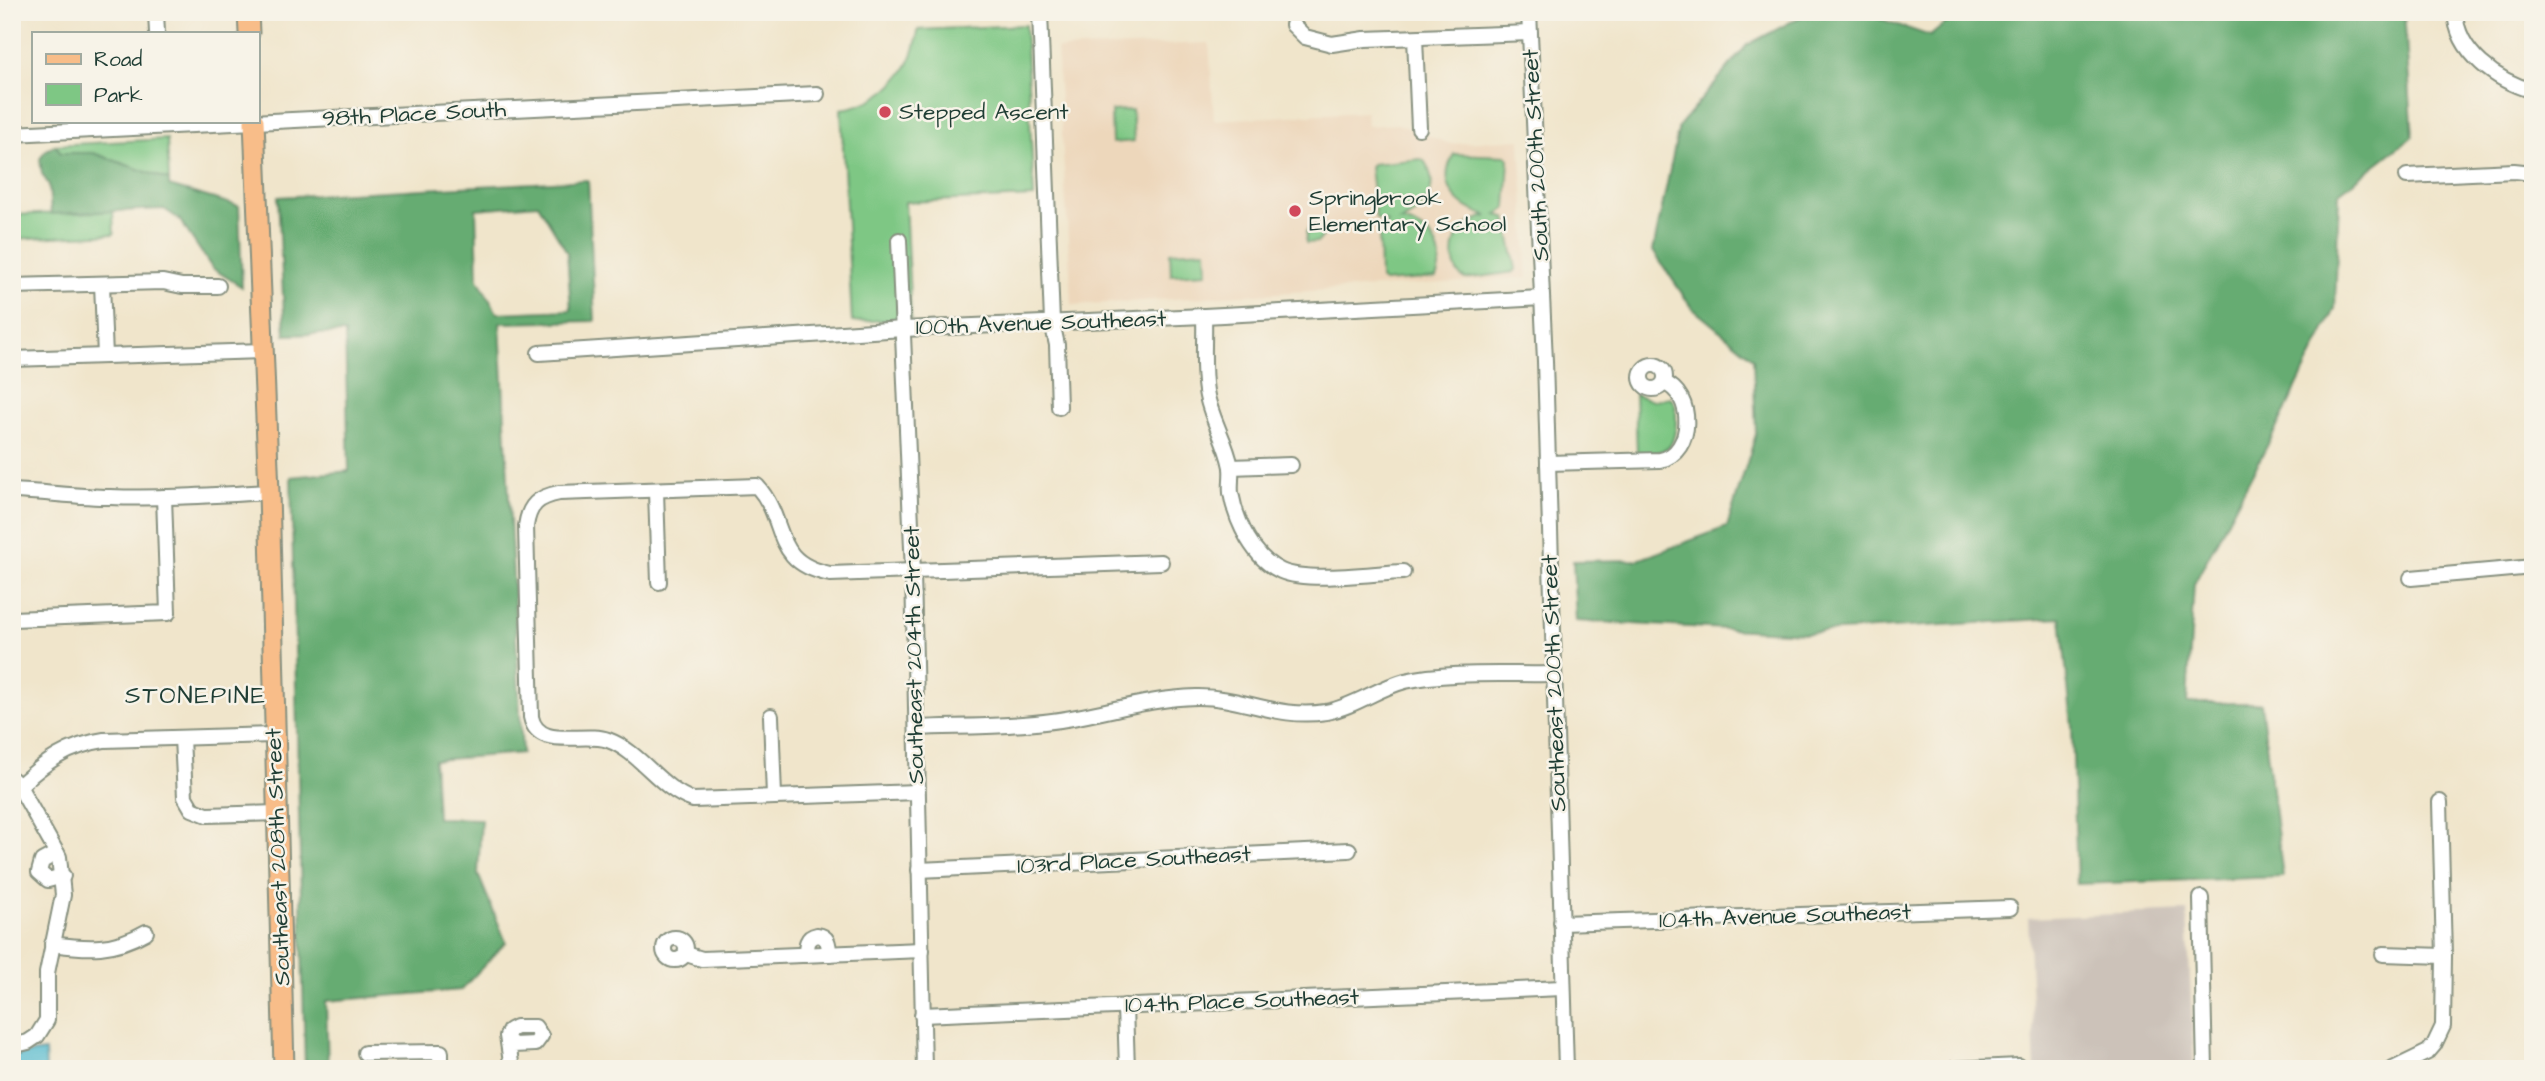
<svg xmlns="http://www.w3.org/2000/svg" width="2545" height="1081" font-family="'Architects Daughter',sans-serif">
  <rect width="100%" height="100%" fill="#f7f3e8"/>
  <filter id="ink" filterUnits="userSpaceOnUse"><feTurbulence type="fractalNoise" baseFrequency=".0143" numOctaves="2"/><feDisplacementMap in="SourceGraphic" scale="14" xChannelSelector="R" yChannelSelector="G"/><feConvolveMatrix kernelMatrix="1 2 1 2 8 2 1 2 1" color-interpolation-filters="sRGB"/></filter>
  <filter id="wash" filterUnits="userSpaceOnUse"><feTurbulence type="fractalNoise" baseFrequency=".00686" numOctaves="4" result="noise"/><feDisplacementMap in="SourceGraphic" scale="28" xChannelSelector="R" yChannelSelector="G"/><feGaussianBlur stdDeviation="1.57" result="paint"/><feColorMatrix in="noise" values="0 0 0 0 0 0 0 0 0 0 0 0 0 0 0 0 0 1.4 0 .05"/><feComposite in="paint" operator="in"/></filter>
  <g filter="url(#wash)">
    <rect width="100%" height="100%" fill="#f0e5cb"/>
    <path fill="#edd7bb" d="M1209 43 1214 120 1366 112 1367 126 1398 124 1450 144 1520 139 1528 278 1072 305 1057 49Z"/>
    <path fill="#ccc2b9" d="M2187 911 2194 1069H2035L2028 918Z"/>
    <g fill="#7ec784" stroke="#4e825c" stroke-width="2">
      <path d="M1025 25 1034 197 905 202 911 319 852 322 841 109C883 103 914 73 918 30Z"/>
      <path d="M1132 110 1134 141 1112 143 1111 111Z"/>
      <path d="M167 139 169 180 93 153H61L55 145Z"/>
      <path d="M1454 154 1506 156 1509 159 1506 208 1497 215 1506 217 1516 269 1514 272 1465 279C1450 271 1451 246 1459 233 1466 223 1477 218 1488 216 1458 208 1436 186 1454 154Z"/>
      <path d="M1421 159 1425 162C1441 188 1425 211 1401 221 1429 226 1448 249 1436 278L1384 282 1380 279 1379 230 1388 222 1376 219 1370 167 1372 164Z"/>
      <path d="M113 211 114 234 12 239V215Z"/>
      <path d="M1323 223 1324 235 1318 242 1306 243V232L1313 224Z"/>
      <path d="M1206 250 1207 273 1171 275 1170 252Z"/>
      <path d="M1635 394 1653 401 1670 397 1673 400C1677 407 1676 413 1676 421 1674 453 1666 452 1637 453Z"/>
    </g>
    <g fill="#66ac72" stroke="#427453" stroke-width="2" fill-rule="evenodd">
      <path d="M1960 12H2404L2413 136 2339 193 2335 309 2276 429 2194 584 2187 703H2261L2283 877 2077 884 2072 726 2061 618 1806 633 1576 621 1573 561 1638 560 1727 527 1756 434 1753 358 1692 308 1653 251 1679 126 1747 45 1802 16 1869 15 1930 36Z"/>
      <path d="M55 145 61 153H93L169 180V186L239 206 242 287 212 268 179 219 164 209 51 214 49 185 42 174 40 159 45 151Z"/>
      <path d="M588 180 595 321 500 323 522 753 434 760 437 818 481 819 478 874 506 942 461 990 326 1001 328 1069H305L291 477 349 471 345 333 285 335 278 197ZM538 204 567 252 571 310 497 313 478 279 476 209Z"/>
    </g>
    <path fill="#51b9cf" stroke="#387b82" stroke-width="2" d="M45 1051 46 1069H12V1059L15 1055Z"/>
  </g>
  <g filter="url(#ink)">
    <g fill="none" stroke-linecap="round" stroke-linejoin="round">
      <defs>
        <g id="minor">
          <path d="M156 12 157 33"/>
          <path d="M1040 12 1049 244 1052 322 1057 345 1059 407"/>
          <path d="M1529 12 1545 361 1566 1069"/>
          <path d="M2455 12C2457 53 2497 81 2533 91"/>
          <path d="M1293 25 1305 37 1332 44 1365 39 1530 33"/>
          <path d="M1415 38 1419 128"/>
          <path d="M12 134 817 94"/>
          <path d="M2407 176 2514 171 2533 173"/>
          <path d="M899 240 913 572 924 1069"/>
          <path d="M102 284 105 356"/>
          <path d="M12 286 163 282 182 286H218"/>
          <path d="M1204 316C1205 341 1202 367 1206 391 1210 418 1226 440 1231 467 1232 475 1230 485 1231 493 1236 522 1254 559 1281 571 1308 583 1373 573 1403 572"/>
          <path d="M539 353 903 329 1204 316 1542 298"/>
          <path d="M12 359 263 351"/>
          <circle cx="1653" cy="377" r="12"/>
          <path d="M1548 463 1660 460C1695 453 1694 393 1664 383"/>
          <path d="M1231 467 1291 465"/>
          <path d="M12 491C45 492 78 497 110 497 163 499 216 495 269 492"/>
          <path d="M656 491 659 582"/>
          <path d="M2411 578 2533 567"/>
          <path d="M12 619 168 613 164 497"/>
          <path d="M771 716 774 796"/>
          <path d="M917 728C964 726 1013 727 1060 720 1105 713 1150 698 1196 697 1242 696 1277 720 1326 712 1354 707 1378 688 1405 681 1446 671 1510 675 1553 674"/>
          <path d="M182 738 185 797 192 809 207 815 277 813"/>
          <path d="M12 779 19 786 59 857 63 895 47 973V1020L37 1036 28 1042 12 1046"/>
          <path d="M19 786C45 762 69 745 104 740L274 735"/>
          <path d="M917 792 693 800C659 788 641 752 608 740 584 731 538 751 531 717L526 526C529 505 538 497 559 493L757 486C789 522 770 562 830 574L1161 562"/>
          <path d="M57 853 42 861 39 872 48 880 63 876"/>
          <path d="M919 870 1349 850"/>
          <path d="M2201 898 2205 1069"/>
          <path d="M1561 923 2010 908"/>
          <circle cx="675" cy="949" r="11"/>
          <path d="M52 944C88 949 113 951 146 932"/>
          <path d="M686 954 702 959 922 950"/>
          <path d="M2383 954 2444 956"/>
          <path d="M806 955C806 945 806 937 817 935 828 936 829 944 829 954"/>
          <path d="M1125 1006 1127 1069"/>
          <path d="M922 1015 1562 988"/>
          <path d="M508 1040 513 1045 535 1044 541 1036 535 1027H516L510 1030 507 1036 512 1069"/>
          <path d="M365 1053 441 1052V1069"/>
          <path d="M1954 1069 2019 1066"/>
          <path d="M2393 1069 2428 1052 2434 1045 2443 1026 2444 956 2440 802"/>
        </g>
        <g id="major">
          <path d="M248 12 249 33"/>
          <path d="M254 121 269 492 284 1069"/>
        </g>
      </defs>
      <use href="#minor" stroke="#889180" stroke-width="18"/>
      <use href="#major" stroke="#889180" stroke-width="23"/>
      <use href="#minor" stroke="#fff" stroke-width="14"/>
      <use href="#major" stroke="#f8bd89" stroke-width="19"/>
    </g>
  </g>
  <g fill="#d1495b" stroke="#f7f3e8" stroke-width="2.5">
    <circle cx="885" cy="112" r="7"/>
    <circle cx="1295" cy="211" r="7"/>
  </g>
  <g text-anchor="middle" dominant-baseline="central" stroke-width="5" stroke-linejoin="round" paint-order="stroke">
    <g font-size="23" fill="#1f3d34" stroke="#f7f3e8" text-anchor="start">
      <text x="899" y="112">Stepped Ascent</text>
      <text x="1309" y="198">Springbrook<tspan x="1309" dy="26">Elementary School</tspan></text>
    </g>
    <g font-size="23" fill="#1f3d34" stroke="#f7f3e8">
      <text transform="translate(414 114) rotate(-3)">98th Place South</text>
      <text transform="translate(1536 155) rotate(-93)">South 200th Street</text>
      <text transform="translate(1041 323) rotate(-2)">100th Avenue Southeast</text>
      <text transform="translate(914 655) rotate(-91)">Southeast 204th Street</text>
      <text transform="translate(1554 683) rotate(-92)">Southeast 200th Street</text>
      <text transform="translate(278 857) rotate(-92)">Southeast 208th Street</text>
      <text transform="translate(1134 860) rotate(-3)">103rd Place Southeast</text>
      <text transform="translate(1785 916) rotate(-2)">104th Avenue Southeast</text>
      <text transform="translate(1242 1001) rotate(-2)">104th Place Southeast</text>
    </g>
    <g font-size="24" letter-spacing="2" fill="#1f3d34" stroke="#f7f3e8">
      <text x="196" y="696">STONEPINE</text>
    </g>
  </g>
  <rect width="2545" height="1081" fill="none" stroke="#f7f3e8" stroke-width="42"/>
  <rect x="32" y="32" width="228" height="91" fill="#f7f3e8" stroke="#a1aaa0" stroke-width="2"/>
  <rect x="46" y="54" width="35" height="10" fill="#f8bd89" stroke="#a1aaa0" stroke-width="2"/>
  <text x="94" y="66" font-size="21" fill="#1f3d34">Road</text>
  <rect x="46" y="84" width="35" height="21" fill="#7ec784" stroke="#a1aaa0" stroke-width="2"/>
  <text x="94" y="102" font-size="21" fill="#1f3d34">Park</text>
</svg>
